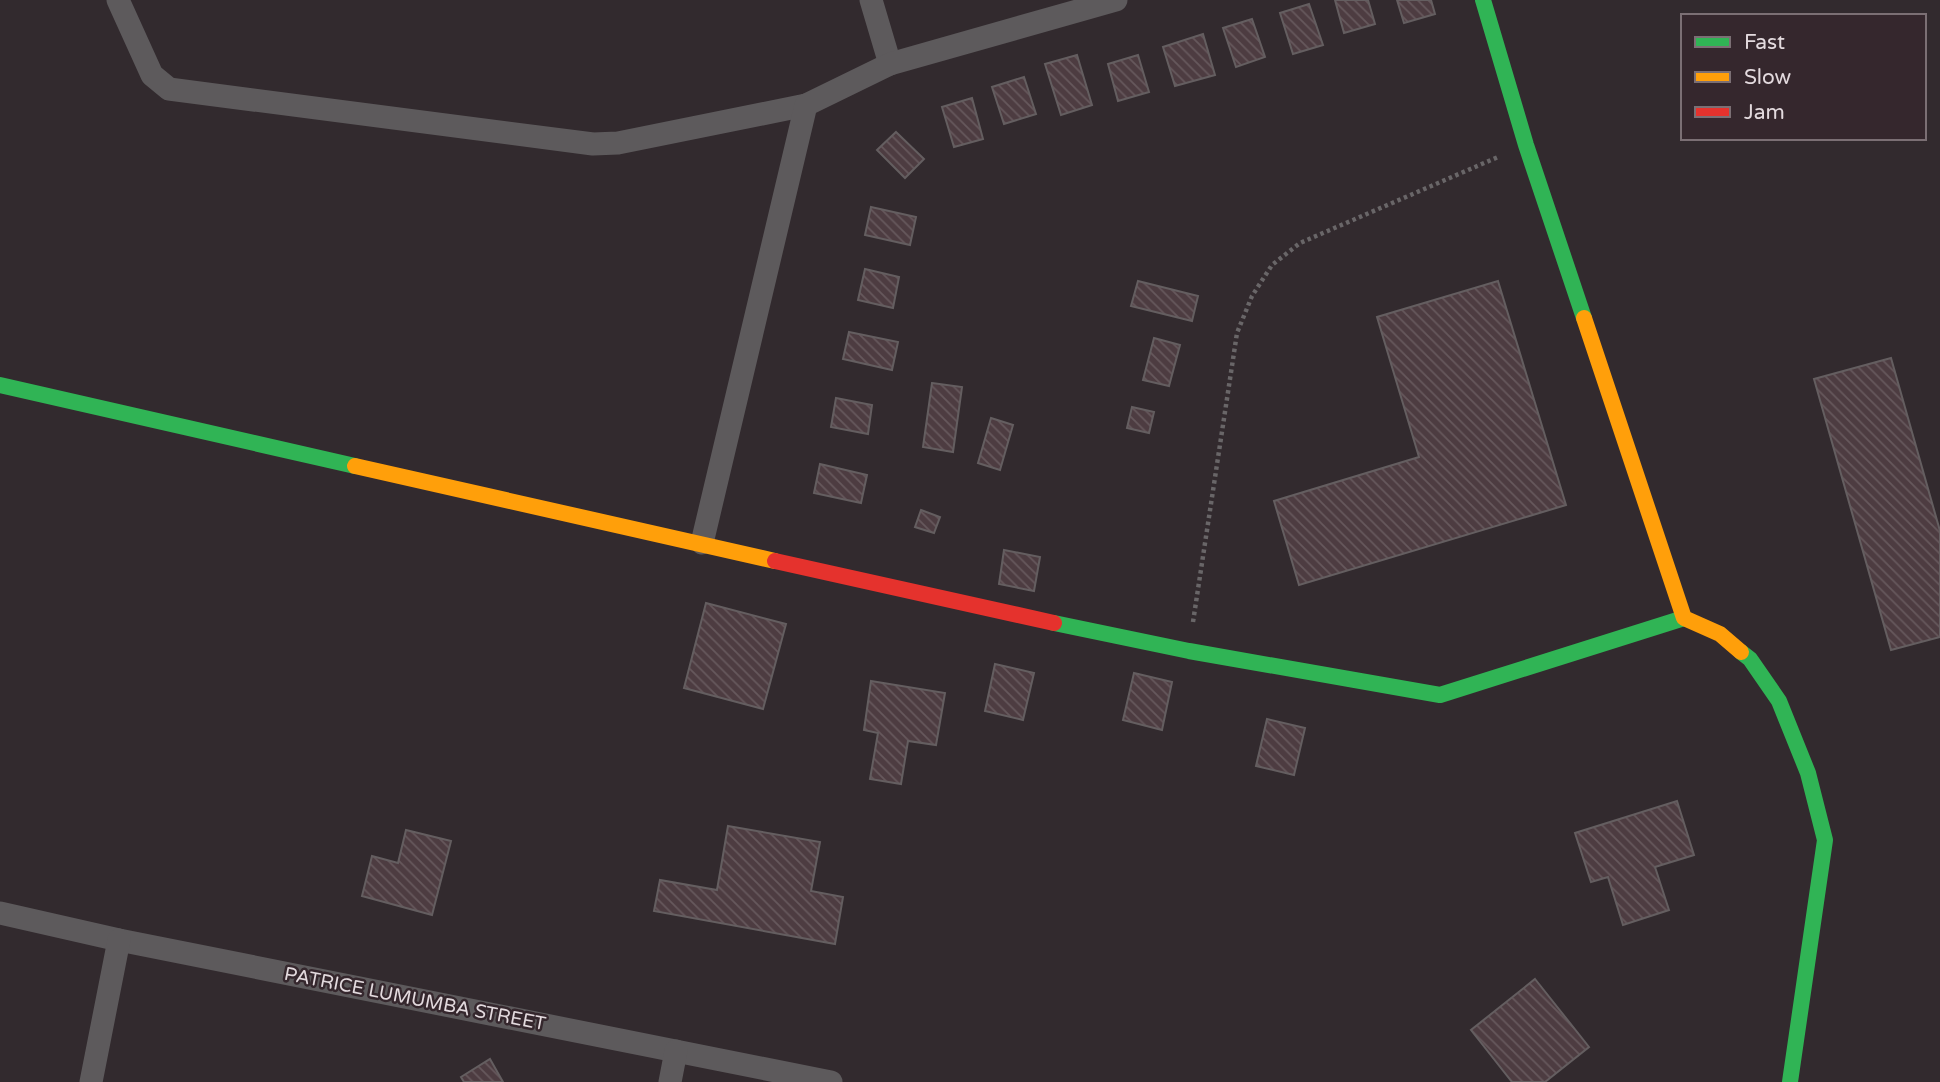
<svg xmlns="http://www.w3.org/2000/svg" width="1940" height="1082" font-family="'Varela Round',sans-serif">
  <defs>
    <pattern id="building-back-hatch" width="6" height="6" patternUnits="userSpaceOnUse" patternTransform="scale(1.75)"><rect width="6" height="6" fill="#4d3c41"/><path d="M-1 5l2 2M0 0l6 6M5-1l2 2" fill="none" stroke="#66585c"/></pattern>
  </defs>
  <rect width="100%" height="100%" fill="#322a2e"/>
  <g fill="url(#building-back-hatch)" stroke="#645e60" stroke-width="2">
    <path d="M1335 0H1368L1375 24 1344 33Z"/>
    <path d="M1397 0H1431L1435 14 1404 23Z"/>
    <path d="M1309 4 1323 45 1293 54 1280 13Z"/>
    <path d="M1252 19 1265 57 1236 67 1223 28Z"/>
    <path d="M1203 34 1215 75 1175 86 1163 47Z"/>
    <path d="M1077 55 1092 105 1061 115 1045 64Z"/>
    <path d="M1138 55 1149 92 1118 101 1108 64Z"/>
    <path d="M1024 77 1036 114 1004 124 992 87Z"/>
    <path d="M972 98 983 139 954 147 942 107Z"/>
    <path d="M896 132 924 159 905 178 877 150Z"/>
    <path d="M871 207 916 217 910 245 865 235Z"/>
    <path d="M865 269 899 277 893 308 858 300Z"/>
    <path d="M1138 281 1198 296 1192 321 1131 306Z"/>
    <path d="M1498 281 1566 505 1299 585 1274 501 1419 457 1377 317Z"/>
    <path d="M849 332 898 342 892 370 843 359Z"/>
    <path d="M1154 338 1180 345 1169 386 1143 380Z"/>
    <path d="M1891 358 1940 531V637L1891 650 1814 379Z"/>
    <path d="M932 383 962 387 953 452 923 447Z"/>
    <path d="M836 398 872 405 868 434 831 427Z"/>
    <path d="M1132 407 1154 412 1149 433 1127 428Z"/>
    <path d="M991 418 1013 425 1000 470 978 463Z"/>
    <path d="M820 464 867 475 861 503 814 493Z"/>
    <path d="M921 510 940 517 934 533 915 527Z"/>
    <path d="M1004 550 1040 557 1034 591 999 584Z"/>
    <path d="M706 603 786 624 763 709 684 688Z"/>
    <path d="M995 664 1034 673 1023 720 985 711Z"/>
    <path d="M1134 673 1172 682 1162 730 1123 720Z"/>
    <path d="M871 681 945 693 936 745 908 741 901 784 870 779 878 733 864 730Z"/>
    <path d="M1267 719 1305 728 1294 775 1256 766Z"/>
    <path d="M1677 801 1694 855 1655 867 1669 910 1623 925 1608 877 1591 882 1575 833Z"/>
    <path d="M728 826 820 842 811 891 843 897 835 944 654 911 660 880 717 890Z"/>
    <path d="M406 830 451 841 432 915 362 896 372 856 398 863Z"/>
    <path d="M1535 979 1589 1047 1545 1082H1512L1471 1030Z"/>
    <path d="M490 1059 503 1082H464L461 1077Z"/>
  </g>
  <g fill="none" stroke-linecap="round" stroke-linejoin="round">
    <path stroke="#696668" stroke-width="4.5" stroke-dasharray="3.5 3.5" stroke-linecap="butt" d="M1193 622 1237 333 1252 296 1272 265 1300 243 1498 157"/>
    <g stroke="#5d5a5c" stroke-width="23">
      <path d="M118 0 152 75 169 89 593 144 618 143 806 105"/>
      <path d="M871 0 890 64"/>
      <path d="M702 543 806 105 890 64 1116 0"/>
      <path d="M0 913 119 940 831 1082"/>
      <path d="M91 1082 119 940"/>
      <path d="M670 1082 676 1051"/>
    </g>
    <g stroke="#30b455" stroke-width="16">
      <path d="M1483 0 1526 145 1584 318"/>
      <path d="M0 385 355 466"/>
      <path d="M1054 623 1189 651 1440 695 1684 618"/>
      <path d="M1741 652 1750 659 1779 701 1808 773 1825 840 1790 1082"/>
    </g>
    <g stroke="#ff9f0a" stroke-width="16">
      <path d="M1584 318 1684 618 1720 634 1741 652"/>
      <path d="M355 466 775 561"/>
    </g>
    <path stroke="#e5322d" stroke-width="16" d="M775 561 1054 623"/>
  </g>
  <g text-anchor="middle" dominant-baseline="central" stroke-width="5" stroke-linejoin="round" paint-order="stroke">
    <g font-size="19" fill="#e3dade" stroke="#35272d">
      <text transform="translate(415 999) rotate(11)">PATRICE LUMUMBA STREET</text>
    </g>
  </g>
  <rect x="1681" y="14" width="245" height="126" fill="#35272d" stroke="#7b6f74" stroke-width="2"/>
  <rect x="1695" y="37" width="35" height="10" fill="#30b455" stroke="#7b6f74" stroke-width="2"/>
  <text x="1744" y="49" font-size="21" fill="#e3dade">Fast</text>
  <rect x="1695" y="72" width="35" height="10" fill="#ff9f0a" stroke="#7b6f74" stroke-width="2"/>
  <text x="1744" y="84" font-size="21" fill="#e3dade">Slow</text>
  <rect x="1695" y="107" width="35" height="10" fill="#e5322d" stroke="#7b6f74" stroke-width="2"/>
  <text x="1744" y="119" font-size="21" fill="#e3dade">Jam</text>
</svg>
